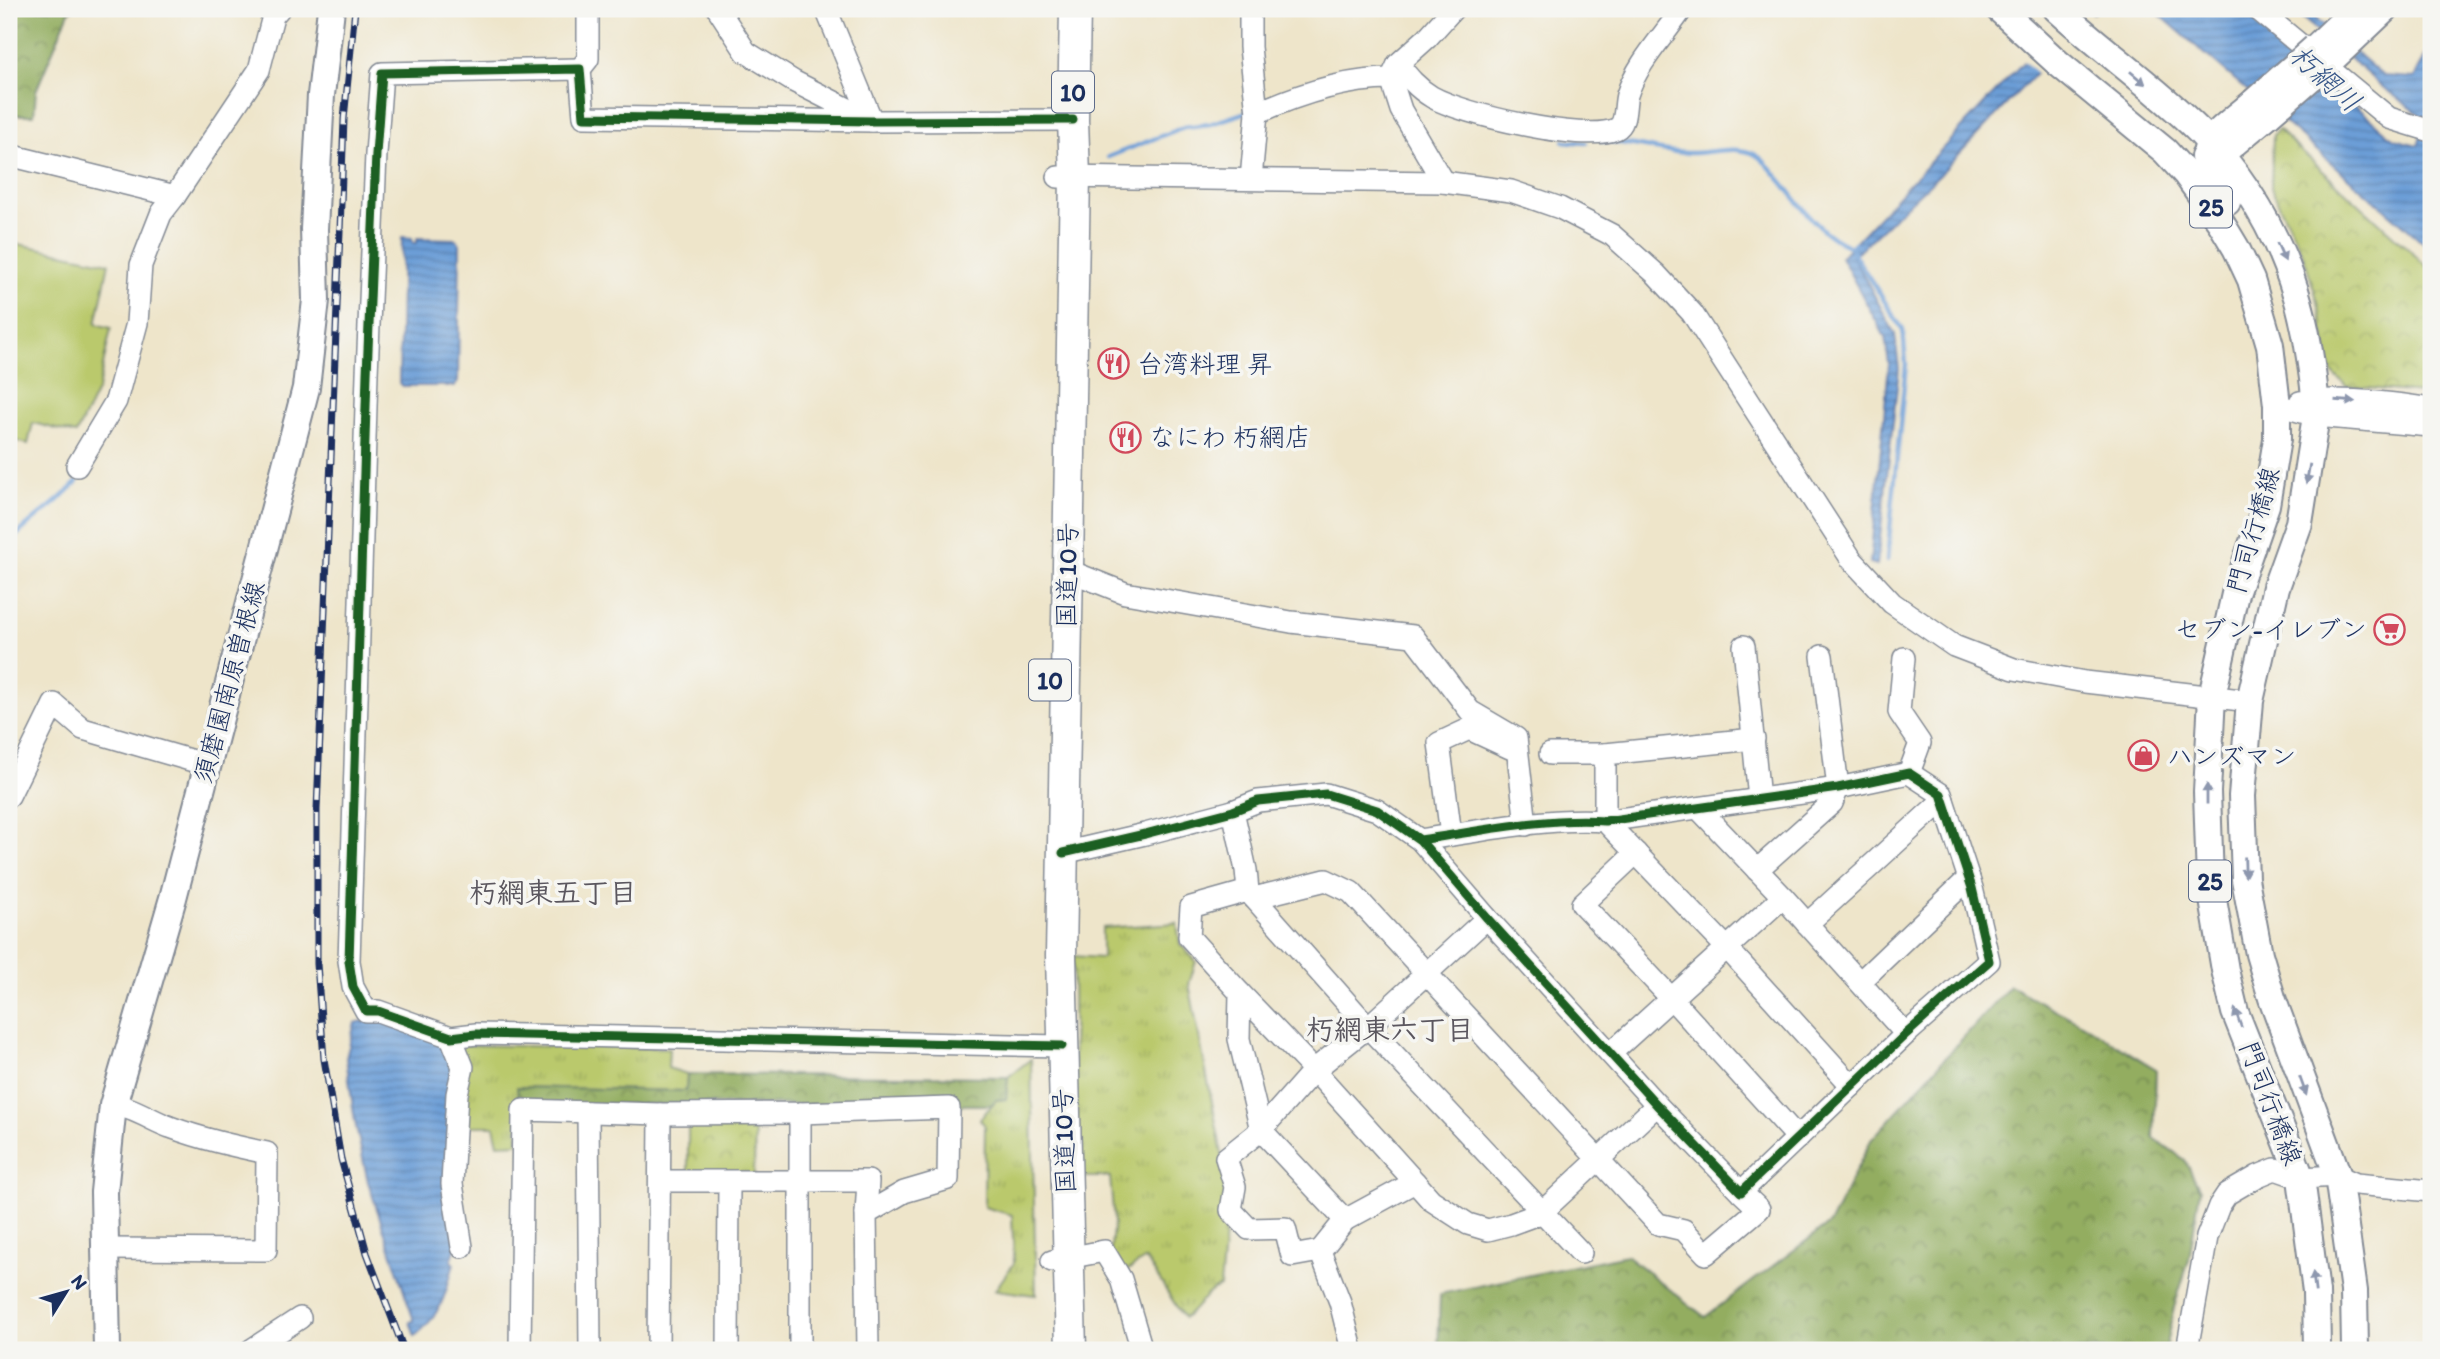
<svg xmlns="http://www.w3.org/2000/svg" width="2440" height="1359" font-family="Itim,'Klee One',sans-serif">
  <defs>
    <pattern id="grass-tufts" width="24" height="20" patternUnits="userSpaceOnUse" patternTransform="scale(1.75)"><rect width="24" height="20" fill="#bac96c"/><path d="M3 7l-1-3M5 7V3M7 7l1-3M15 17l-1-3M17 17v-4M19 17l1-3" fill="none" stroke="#9fad60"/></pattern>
    <pattern id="forest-crowns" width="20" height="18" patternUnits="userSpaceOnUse" patternTransform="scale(1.75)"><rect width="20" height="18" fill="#93ad60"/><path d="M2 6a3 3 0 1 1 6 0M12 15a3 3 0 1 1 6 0" fill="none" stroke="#778d52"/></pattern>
    <pattern id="park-crowns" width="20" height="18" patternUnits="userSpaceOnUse" patternTransform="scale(1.75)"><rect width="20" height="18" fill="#bac96c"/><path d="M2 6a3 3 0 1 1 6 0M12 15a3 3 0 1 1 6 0" fill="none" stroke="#9fad60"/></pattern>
    <pattern id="water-rules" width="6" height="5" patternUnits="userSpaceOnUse" patternTransform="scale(1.75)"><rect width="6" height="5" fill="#6c9ed7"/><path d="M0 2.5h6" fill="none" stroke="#5881b2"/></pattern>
  </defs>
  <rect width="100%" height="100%" fill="#f6f6f2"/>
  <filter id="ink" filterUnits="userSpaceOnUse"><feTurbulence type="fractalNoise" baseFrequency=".0143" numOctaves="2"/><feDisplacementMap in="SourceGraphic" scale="14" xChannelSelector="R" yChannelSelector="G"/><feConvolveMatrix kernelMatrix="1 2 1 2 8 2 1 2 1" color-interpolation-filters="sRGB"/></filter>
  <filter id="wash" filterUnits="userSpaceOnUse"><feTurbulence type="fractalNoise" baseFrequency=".00686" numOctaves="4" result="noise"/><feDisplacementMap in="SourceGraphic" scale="28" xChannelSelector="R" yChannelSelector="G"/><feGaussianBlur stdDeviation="1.57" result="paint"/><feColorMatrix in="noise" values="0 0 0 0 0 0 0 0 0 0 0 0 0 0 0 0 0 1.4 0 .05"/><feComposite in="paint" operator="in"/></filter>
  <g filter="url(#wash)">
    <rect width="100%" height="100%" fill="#eee5ca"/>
    <g fill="url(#grass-tufts)" stroke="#6a7c65" stroke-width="2">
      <path d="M1177 923 1180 944 1196 961 1189 984 1222 1154 1230 1180 1220 1287C1204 1292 1198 1309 1184 1318L1146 1259 1120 1275 1110 1254 1114 1222 1110 1177H1074L1073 956 1102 958V928Z"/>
      <path d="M456 1045 669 1048 668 1068 687 1074 686 1091 518 1087V1143L498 1144 494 1126H459Z"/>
      <path d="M1031 1059 1036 1295 995 1290 1014 1263 1012 1215 984 1207 985 1126 980 1119 996 1100 1006 1099 1008 1077Z"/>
    </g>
    <g fill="url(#forest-crowns)" stroke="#576e5f" stroke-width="2">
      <path d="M9 9H73L69 12 36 91 34 115H9Z"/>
      <path d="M2010 986 2088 1027 2156 1069 2154 1138 2185 1160 2200 1190 2189 1260 2173 1311 2165 1350H1438L1440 1294 1626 1255 1705 1317 1830 1223 1871 1140Z"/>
      <path d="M687 1074 1008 1077 1006 1099 996 1100 991 1105 518 1104 517 1087 686 1091Z"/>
    </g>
    <g fill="url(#park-crowns)" stroke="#6a7c65" stroke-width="2">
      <path d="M2278 130 2431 270V394L2346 386 2330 370 2318 302 2303 254 2271 188 2273 135Z"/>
      <path d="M688 1119H755L754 1175H688Z"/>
    </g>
    <path fill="#bac96c" stroke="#6a7c65" stroke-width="2" d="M9 242 109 263 96 324 111 328 98 389 76 434 33 423 28 444 9 439Z"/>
    <g fill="url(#water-rules)" stroke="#44669a" stroke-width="2">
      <path d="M2073 9H2097L1942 172 1853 256 1895 334 1899 369 1877 565 1870 563 1889 364 1885 337 1841 257Z"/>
      <path d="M2153 9H2244L2394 139 2418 145 2426 119 2385 89 2292 9H2305L2383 76 2414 78 2431 46V249Z"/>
      <path d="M402 237 412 238 413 243H417V238L456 239 460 244 458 382 455 386H402L399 383Z"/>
      <path d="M376 1019 447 1045 456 1066V1247L451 1261 454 1263C446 1294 441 1315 415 1336L410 1322 414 1321 368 1182 355 1122 346 1058 355 1023 363 1021 364 1023 367 1020Z"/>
    </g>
    <path fill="#eee5ca" d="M2069 9H2088L2095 16 2039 75 2021 59Z"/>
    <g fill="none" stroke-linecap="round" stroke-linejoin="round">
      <g stroke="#6c9ed7" stroke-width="4.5">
        <path d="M1564 141 1586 143"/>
        <path d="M1602 141C1630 142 1658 152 1687 153 1708 154 1736 144 1756 155 1766 161 1774 173 1782 182 1802 207 1820 235 1851 247L1855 243"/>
        <path d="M1108 157 1184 127 1210 124 1250 111"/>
        <path d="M1852 251 1903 330 1906 364 1887 560"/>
        <path d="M9 543C29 521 56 505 77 482"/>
      </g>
    </g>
  </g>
  <g filter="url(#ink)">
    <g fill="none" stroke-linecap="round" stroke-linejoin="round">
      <defs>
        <g id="minor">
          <path d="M718 9 746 52 793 81 864 117"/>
          <path d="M826 9 872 121"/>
          <path d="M1250 9V47L1257 113 1251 179"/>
          <path d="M2257 9 2389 118 2431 131"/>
          <path d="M1398 64C1408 77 1417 88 1432 97 1462 114 1585 143 1616 129 1627 124 1624 105 1627 95 1637 63 1664 36 1682 9"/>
          <path d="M580 69 588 59V9"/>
          <path d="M1257 113C1299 94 1344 79 1391 79"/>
          <path d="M9 155 175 196"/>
          <path d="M1058 177 1443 182 1511 191 1560 208 1612 235 1656 274 1692 313 1852 560 1892 603 1954 646 2014 669 2085 682 2250 701"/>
          <path d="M1443 182 1401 110 1391 79 1398 64 1427 38 1453 9"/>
          <path d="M2300 402C2339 397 2393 403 2431 409"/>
          <path d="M2277 405 2316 416 2431 426"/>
          <path d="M77 466 116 401 137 323 141 265 161 214 175 196 259 70 273 16 279 9"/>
          <path d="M1067 570 1125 593 1291 622 1413 636 1470 711 1516 738 1526 825"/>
          <path d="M1744 646 1759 799"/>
          <path d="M1904 658 1899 712 1920 743 1909 773"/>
          <path d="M1754 739 1605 754V821L1727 948 1852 1086"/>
          <path d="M1550 754H1605"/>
          <path d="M9 796 54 704 83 729 207 765"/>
          <path d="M1698 808 1783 897 1906 1034"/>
          <path d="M1233 811 1246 870 1248 891 1368 1027 1581 1253"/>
          <path d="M1451 835 1439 743 1469 729 1510 748"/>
          <path d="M1063 853 1145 834 1233 811 1258 801 1326 794 1377 810 1420 840 1487 918 1657 1105 1741 1192 1906 1034 1989 961 1972 888 1941 794 1909 773 1838 788 1605 821C1544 817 1481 831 1420 840"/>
          <path d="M1636 853 1582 904 1671 998 1798 1138"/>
          <path d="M1757 870 1832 803 1838 788 1822 656"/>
          <path d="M1248 891 1191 907 1189 937 1240 993 1239 1039 1261 1130 1345 1220"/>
          <path d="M1254 898 1326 880 1351 892 1658 1224 1684 1230 1706 1254 1759 1209 1741 1192"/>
          <path d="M1807 924 1943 800"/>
          <path d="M1860 982 1969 878"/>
          <path d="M1240 993 1314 1070 1415 1182"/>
          <path d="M451 1037 463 1067 457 1094 452 1184 462 1247"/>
          <path d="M1062 1046 476 1034 451 1037 378 1011H366L353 987 349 961 367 374 376 154 382 73 580 69 584 117 872 121 1073 120"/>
          <path d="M1611 1053 1783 897"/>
          <path d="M588 1112 590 1350"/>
          <path d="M660 1181H868L866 1214"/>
          <path d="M106 1249 266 1250 267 1153C234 1146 202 1139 170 1127 152 1121 132 1106 113 1105"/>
          <path d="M1320 1251 1292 1256 1285 1228 1249 1229 1231 1210 1235 1187 1226 1158 1261 1130 1314 1070 1368 1027 1487 918"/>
          <path d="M1052 1261 1104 1251 1121 1279 1142 1350"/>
          <path d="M251 1350 300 1318"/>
          <path d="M520 1350 523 1110 660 1114 800 1113 949 1108 948 1179 904 1192 866 1214 868 1350"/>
          <path d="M658 1350 660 1114"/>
          <path d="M728 1350 729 1182"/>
          <path d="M800 1350V1113"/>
          <path d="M1352 1350 1340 1302 1320 1251 1345 1220 1415 1182 1431 1200 1468 1224 1488 1230 1511 1224 1541 1213 1657 1105"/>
          <path d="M2187 1350 2207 1237 2219 1206 2227 1194 2258 1176 2275 1169 2301 1178 2338 1176 2356 1184 2431 1191"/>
        </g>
        <g id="major">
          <path d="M1999 9 2058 63 2165 151 2186 174 2221 223 2236 248 2251 280 2270 345 2277 405V439L2266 505 2235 594 2212 696 2207 792 2210 882 2225 970 2235 1012 2301 1178 2316 1292 2317 1350"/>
          <path d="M2057 9C2103 51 2155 87 2199 131 2260 194 2298 271 2310 358 2313 377 2316 396 2316 416L2299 523 2276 587 2250 701 2242 796 2245 879 2259 954 2272 998 2338 1176 2354 1291 2355 1350"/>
          <path d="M2315 48 2356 9"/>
          <path d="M2330 61 2385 9"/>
          <path d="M2204 157 2227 149 2269 114"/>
          <path d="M2227 202C2187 145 2209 141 2254 102"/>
          <path d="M107 1350 104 1192 113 1105 173 898 306 388 316 300 314 229 321 95 331 9"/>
        </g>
        <path id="highway" d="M1071 1350 1061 955 1075 176 1073 120 1075 9"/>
      </defs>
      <use href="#minor" stroke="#848a94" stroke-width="24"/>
      <use href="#major" stroke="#848a94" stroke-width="30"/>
      <use href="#highway" stroke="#848a94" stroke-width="33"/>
      <use href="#minor" stroke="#fff" stroke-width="21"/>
      <use href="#major" stroke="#fff" stroke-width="26"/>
      <use href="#highway" stroke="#fff" stroke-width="30"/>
      <defs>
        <path id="rail" d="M355 9 344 119 340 231 317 810V964L324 1059 341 1159 367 1253 404 1350"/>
      </defs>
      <use href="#rail" stroke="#1b2f5e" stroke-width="7"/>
      <use href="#rail" stroke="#f6f6f2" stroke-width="4.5" stroke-dasharray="13" stroke-linecap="butt"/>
      <defs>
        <g id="major-bridge">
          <path d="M2254 102 2315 48"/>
          <path d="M2269 114 2330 61"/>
        </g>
      </defs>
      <use href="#major-bridge" stroke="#848a94" stroke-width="30" stroke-linecap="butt"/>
      <use href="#major-bridge" stroke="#fff" stroke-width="26"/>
      <defs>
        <g id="cycleway">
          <path d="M1063 853 1145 834 1233 811 1258 801 1326 794 1377 810 1420 840 1487 918 1657 1105 1741 1192 1906 1034 1989 961 1972 888 1941 794 1909 773 1838 788 1605 821C1544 817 1481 831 1420 840"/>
          <path d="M1062 1046 476 1034 451 1037 378 1011H366L353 987 349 961 367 374 376 154 382 73 580 69 584 117 872 121 1073 120"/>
        </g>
      </defs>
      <use href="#cycleway" stroke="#f6f6f2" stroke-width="13"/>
      <use href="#cycleway" stroke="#1b5e20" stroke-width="9"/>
    </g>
    <defs><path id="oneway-solid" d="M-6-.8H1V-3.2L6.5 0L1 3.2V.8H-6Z" transform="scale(1.75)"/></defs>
    <g fill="#8d97ae">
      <use href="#oneway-solid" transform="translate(2138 78) rotate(40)"/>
      <use href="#oneway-solid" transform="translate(2281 252) rotate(66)"/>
      <use href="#oneway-solid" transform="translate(2345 401) rotate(4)"/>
      <use href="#oneway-solid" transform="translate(2308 474) rotate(100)"/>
      <use href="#oneway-solid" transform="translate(2207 794) rotate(-90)"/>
      <use href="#oneway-solid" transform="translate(2245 867) rotate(88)"/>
      <use href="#oneway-solid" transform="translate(2238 1018) rotate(-110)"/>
      <use href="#oneway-solid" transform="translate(2303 1086) rotate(70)"/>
      <use href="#oneway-solid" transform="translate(2314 1282) rotate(-97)"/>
    </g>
  </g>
  <defs>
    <symbol id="restaurant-ring" viewBox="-11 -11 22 22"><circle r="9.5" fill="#f6f6f2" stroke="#d1495b" stroke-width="1.5"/><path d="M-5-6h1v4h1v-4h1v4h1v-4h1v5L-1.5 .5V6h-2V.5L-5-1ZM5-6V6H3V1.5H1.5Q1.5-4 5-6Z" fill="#d1495b"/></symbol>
    <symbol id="supermarket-ring" viewBox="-11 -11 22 22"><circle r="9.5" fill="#f6f6f2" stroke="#d1495b" stroke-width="1.5"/><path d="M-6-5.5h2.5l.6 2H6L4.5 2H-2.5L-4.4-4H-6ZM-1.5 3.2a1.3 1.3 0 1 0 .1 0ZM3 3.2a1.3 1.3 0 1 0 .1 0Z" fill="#d1495b"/></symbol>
    <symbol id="shop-ring" viewBox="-11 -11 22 22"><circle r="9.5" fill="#f6f6f2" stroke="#d1495b" stroke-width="1.5"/><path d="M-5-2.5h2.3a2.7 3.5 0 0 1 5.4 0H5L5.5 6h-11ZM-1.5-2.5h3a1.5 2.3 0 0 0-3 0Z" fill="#d1495b"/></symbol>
  </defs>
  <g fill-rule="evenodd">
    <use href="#restaurant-ring" x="1096" y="346" width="35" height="35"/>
    <use href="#restaurant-ring" x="1108" y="420" width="35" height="35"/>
    <use href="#supermarket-ring" x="2372" y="612" width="35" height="35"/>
    <use href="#shop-ring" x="2126" y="738" width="35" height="35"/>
  </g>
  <g text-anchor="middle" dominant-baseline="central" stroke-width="7" stroke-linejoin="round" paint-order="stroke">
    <g fill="#f6f6f2" stroke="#5d6b8a" stroke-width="2">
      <rect x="1052" y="71.5" width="42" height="41" rx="5"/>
      <rect x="2190" y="186.5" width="42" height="41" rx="5"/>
      <rect x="1029" y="659.5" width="42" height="41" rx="5"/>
      <rect x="2189" y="860.5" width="42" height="41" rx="5"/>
    </g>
    <g font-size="24" font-weight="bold" fill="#1b2f5e">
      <text x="1073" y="92">10</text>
      <text x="2211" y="207">25</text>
      <text x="1050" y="680">10</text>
      <text x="2210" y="881">25</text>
    </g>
    <g font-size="26" fill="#1b2f5e" stroke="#f6f6f2" text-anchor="start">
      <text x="1137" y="364">台湾料理 昇</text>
      <text x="1149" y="437">なにわ 朽網店</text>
      <text x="2367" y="629" text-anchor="end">セブン-イレブン</text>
      <text x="2167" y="756">ハンズマン</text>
    </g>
    <g font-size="26" fill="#1b2f5e" stroke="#f6f6f2">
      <text transform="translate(2253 530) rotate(-74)">門司行橋線</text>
      <text transform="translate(1067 575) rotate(-89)">国道10号</text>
      <text transform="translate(229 682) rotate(-75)">須磨園南原曽根線</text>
      <text transform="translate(2271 1103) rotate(69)">門司行橋線</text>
      <text transform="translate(1064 1141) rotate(-92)">国道10号</text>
    </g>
    <g font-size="28" font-style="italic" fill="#375688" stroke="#f6f6f2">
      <text transform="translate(2326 78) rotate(42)">朽網川</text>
    </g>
    <g font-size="28" font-weight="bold" fill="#5b575f" stroke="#f6f6f2">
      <text x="553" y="892">朽網東五丁目</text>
      <text x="1390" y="1029">朽網東六丁目</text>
    </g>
  </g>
  <rect width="2440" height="1359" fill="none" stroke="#f6f6f2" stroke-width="35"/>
  <g transform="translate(66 1292) rotate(53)" stroke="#f6f6f2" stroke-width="5" paint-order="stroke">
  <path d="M0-5L12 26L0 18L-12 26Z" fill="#1b2f5e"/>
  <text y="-10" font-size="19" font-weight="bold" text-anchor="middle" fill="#1b2f5e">N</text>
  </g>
</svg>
